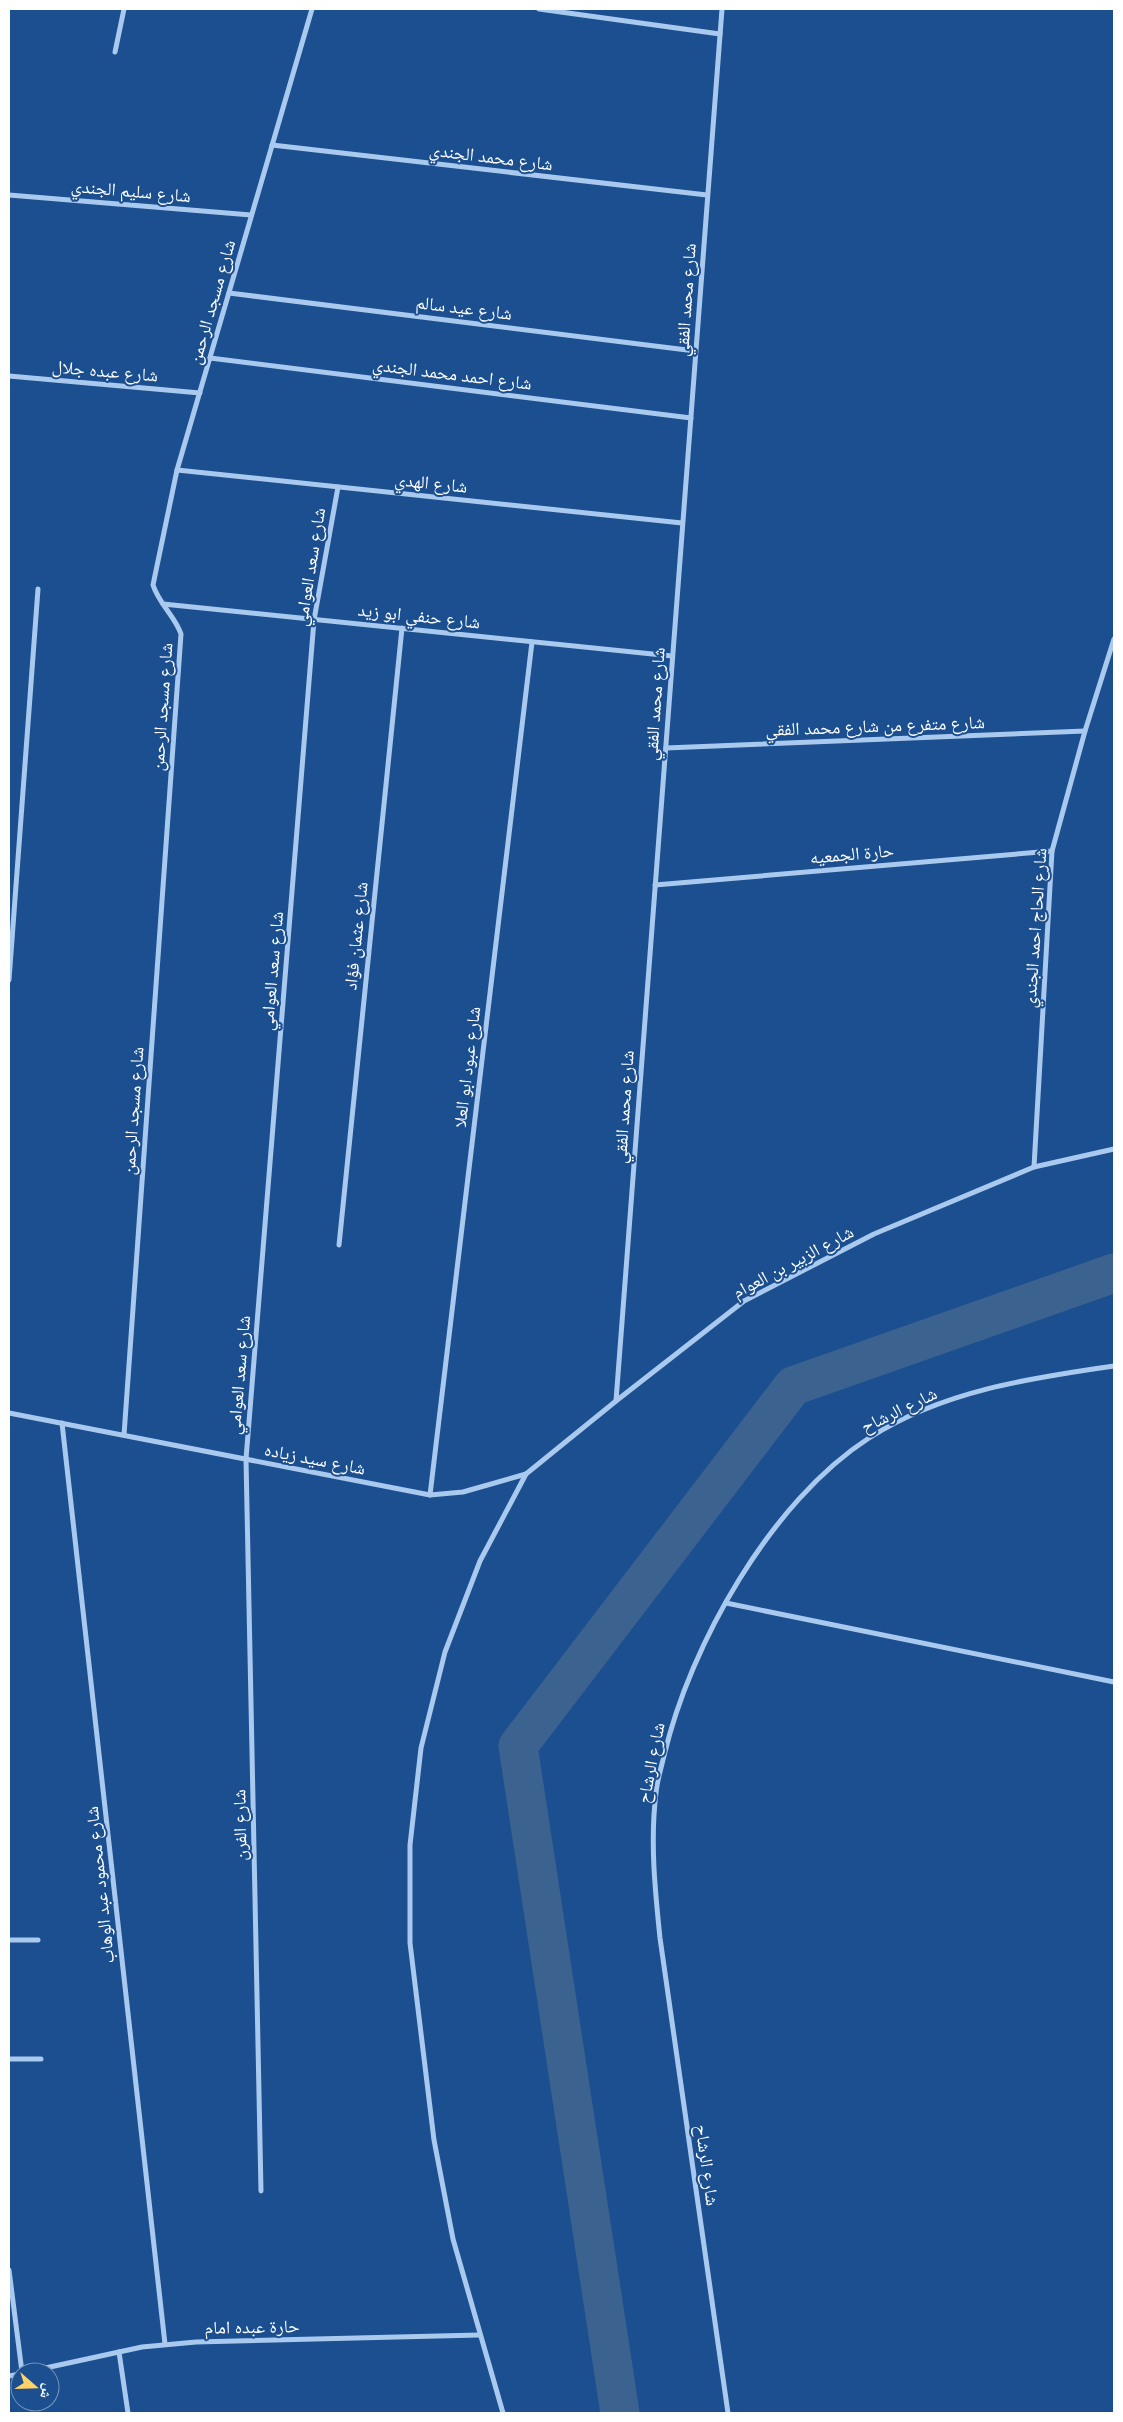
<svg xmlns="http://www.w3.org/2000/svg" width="1123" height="2422" font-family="Figtree,'Noto Naskh Arabic',sans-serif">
  <rect width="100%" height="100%" fill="#1b4f8f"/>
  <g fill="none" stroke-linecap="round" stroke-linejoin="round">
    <path stroke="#3c6290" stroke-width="39" d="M620 2413 518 1746 793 1386 1114 1273"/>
    <g stroke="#a9c9ee" stroke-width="5">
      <path d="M539 9 720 34"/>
      <path d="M115 52 124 9"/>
      <path d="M272 145 707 195"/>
      <path d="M9 195 251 215"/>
      <path d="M229 293 695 351"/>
      <path d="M210 358 691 418"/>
      <path d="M9 376 200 393"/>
      <path d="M177 470 682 523"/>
      <path d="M163 604 672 656"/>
      <path d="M666 748 1085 731"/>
      <path d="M655 885 1052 851"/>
      <path d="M9 980 38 589"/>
      <path d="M1034 1167 1052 851 1085 731 1114 639"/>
      <path d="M339 1245 402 628"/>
      <path d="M616 1401 722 9"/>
      <path d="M9 1413 430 1495 463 1492 526 1474 616 1401 744 1301 874 1234 1034 1167 1114 1149"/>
      <path d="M62 1423 165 2344"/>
      <path d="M124 1435 181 634C175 616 159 604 153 585L177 470 312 9"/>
      <path d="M430 1495 532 642"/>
      <path d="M726 1603 1114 1682"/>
      <path d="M9 1940H38"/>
      <path d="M9 2059H41"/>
      <path d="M261 2191 246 1459 314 620 338 487"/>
      <path d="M9 2270 22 2372"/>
      <path d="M119 2352 128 2413"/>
      <path d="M27 2372 142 2347 196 2342 479 2335"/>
      <path d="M9 2376 20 2374"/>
      <path d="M503 2413 453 2239 434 2140 410 1943V1845L421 1748 445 1652 480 1561 526 1474"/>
      <path d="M728 2413 660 1938C655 1890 650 1841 656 1793 657 1781 661 1768 664 1756 690 1645 771 1501 869 1438 942 1391 1030 1378 1114 1366"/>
    </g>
  </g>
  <g text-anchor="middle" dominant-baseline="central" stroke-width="4" stroke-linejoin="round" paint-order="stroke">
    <g font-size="18" fill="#fff" stroke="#1b4f8f">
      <text transform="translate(491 157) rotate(7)">شارع محمد الجندي</text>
      <text transform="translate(131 191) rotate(5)">شارع سليم الجندي</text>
      <text transform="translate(686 300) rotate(-86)">شارع محمد الفقي</text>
      <text transform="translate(212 302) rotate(-74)">شارع مسجد الرحمن</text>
      <text transform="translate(464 308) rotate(7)">شارع عيد سالم</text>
      <text transform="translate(105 371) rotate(5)">شارع عبده جلال</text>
      <text transform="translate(452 374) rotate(7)">شارع احمد محمد الجندي</text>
      <text transform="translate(431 483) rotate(6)">شارع الهدي</text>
      <text transform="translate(310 567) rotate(-81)">شارع سعد العوامي</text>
      <text transform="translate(419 616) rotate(6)">شارع حنفي ابو زيد</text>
      <text transform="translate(655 704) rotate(-86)">شارع محمد الفقي</text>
      <text transform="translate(162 707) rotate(-86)">شارع مسجد الرحمن</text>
      <text transform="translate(875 726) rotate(-2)">شارع متفرع من شارع محمد الفقي</text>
      <text transform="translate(852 854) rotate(-5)">حارة الجمعيه</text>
      <text transform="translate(1035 928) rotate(-86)">شارع الحاج احمد الجندي</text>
      <text transform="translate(356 936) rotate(-84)">شارع عثمان فؤاد</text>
      <text transform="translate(272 971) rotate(-85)">شارع سعد العوامي</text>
      <text transform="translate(467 1067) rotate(-83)">شارع عبود ابو العلا</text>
      <text transform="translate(624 1107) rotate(-86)">شارع محمد الفقي</text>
      <text transform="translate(133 1111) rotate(-86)">شارع مسجد الرحمن</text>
      <text transform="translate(793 1262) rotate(-28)">شارع الزبير بن العوام</text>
      <text transform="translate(239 1375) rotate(-85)">شارع سعد العوامي</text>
      <text transform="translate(899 1410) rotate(-26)">شارع الرشاح</text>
      <text transform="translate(315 1459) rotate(11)">شارع سيد زياده</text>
      <text transform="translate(651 1763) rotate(-79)">شارع الرشاح</text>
      <text transform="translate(240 1825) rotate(-91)">شارع الفرن</text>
      <text transform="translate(100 1885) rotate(-96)">شارع محمود عبد الوهاب</text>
      <text transform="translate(707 2165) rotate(82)">شارع الرشاح</text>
      <text transform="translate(252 2327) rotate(-1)">حارة عبده امام</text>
    </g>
  </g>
  <rect width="1123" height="2422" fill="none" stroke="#ffffff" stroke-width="20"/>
  <g transform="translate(35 2387) rotate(110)"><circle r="24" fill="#1b4f8f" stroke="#7695bc"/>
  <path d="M0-4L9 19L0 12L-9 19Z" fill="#ffd166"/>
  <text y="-8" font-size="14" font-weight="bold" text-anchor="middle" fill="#ffffff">ش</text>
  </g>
</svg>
